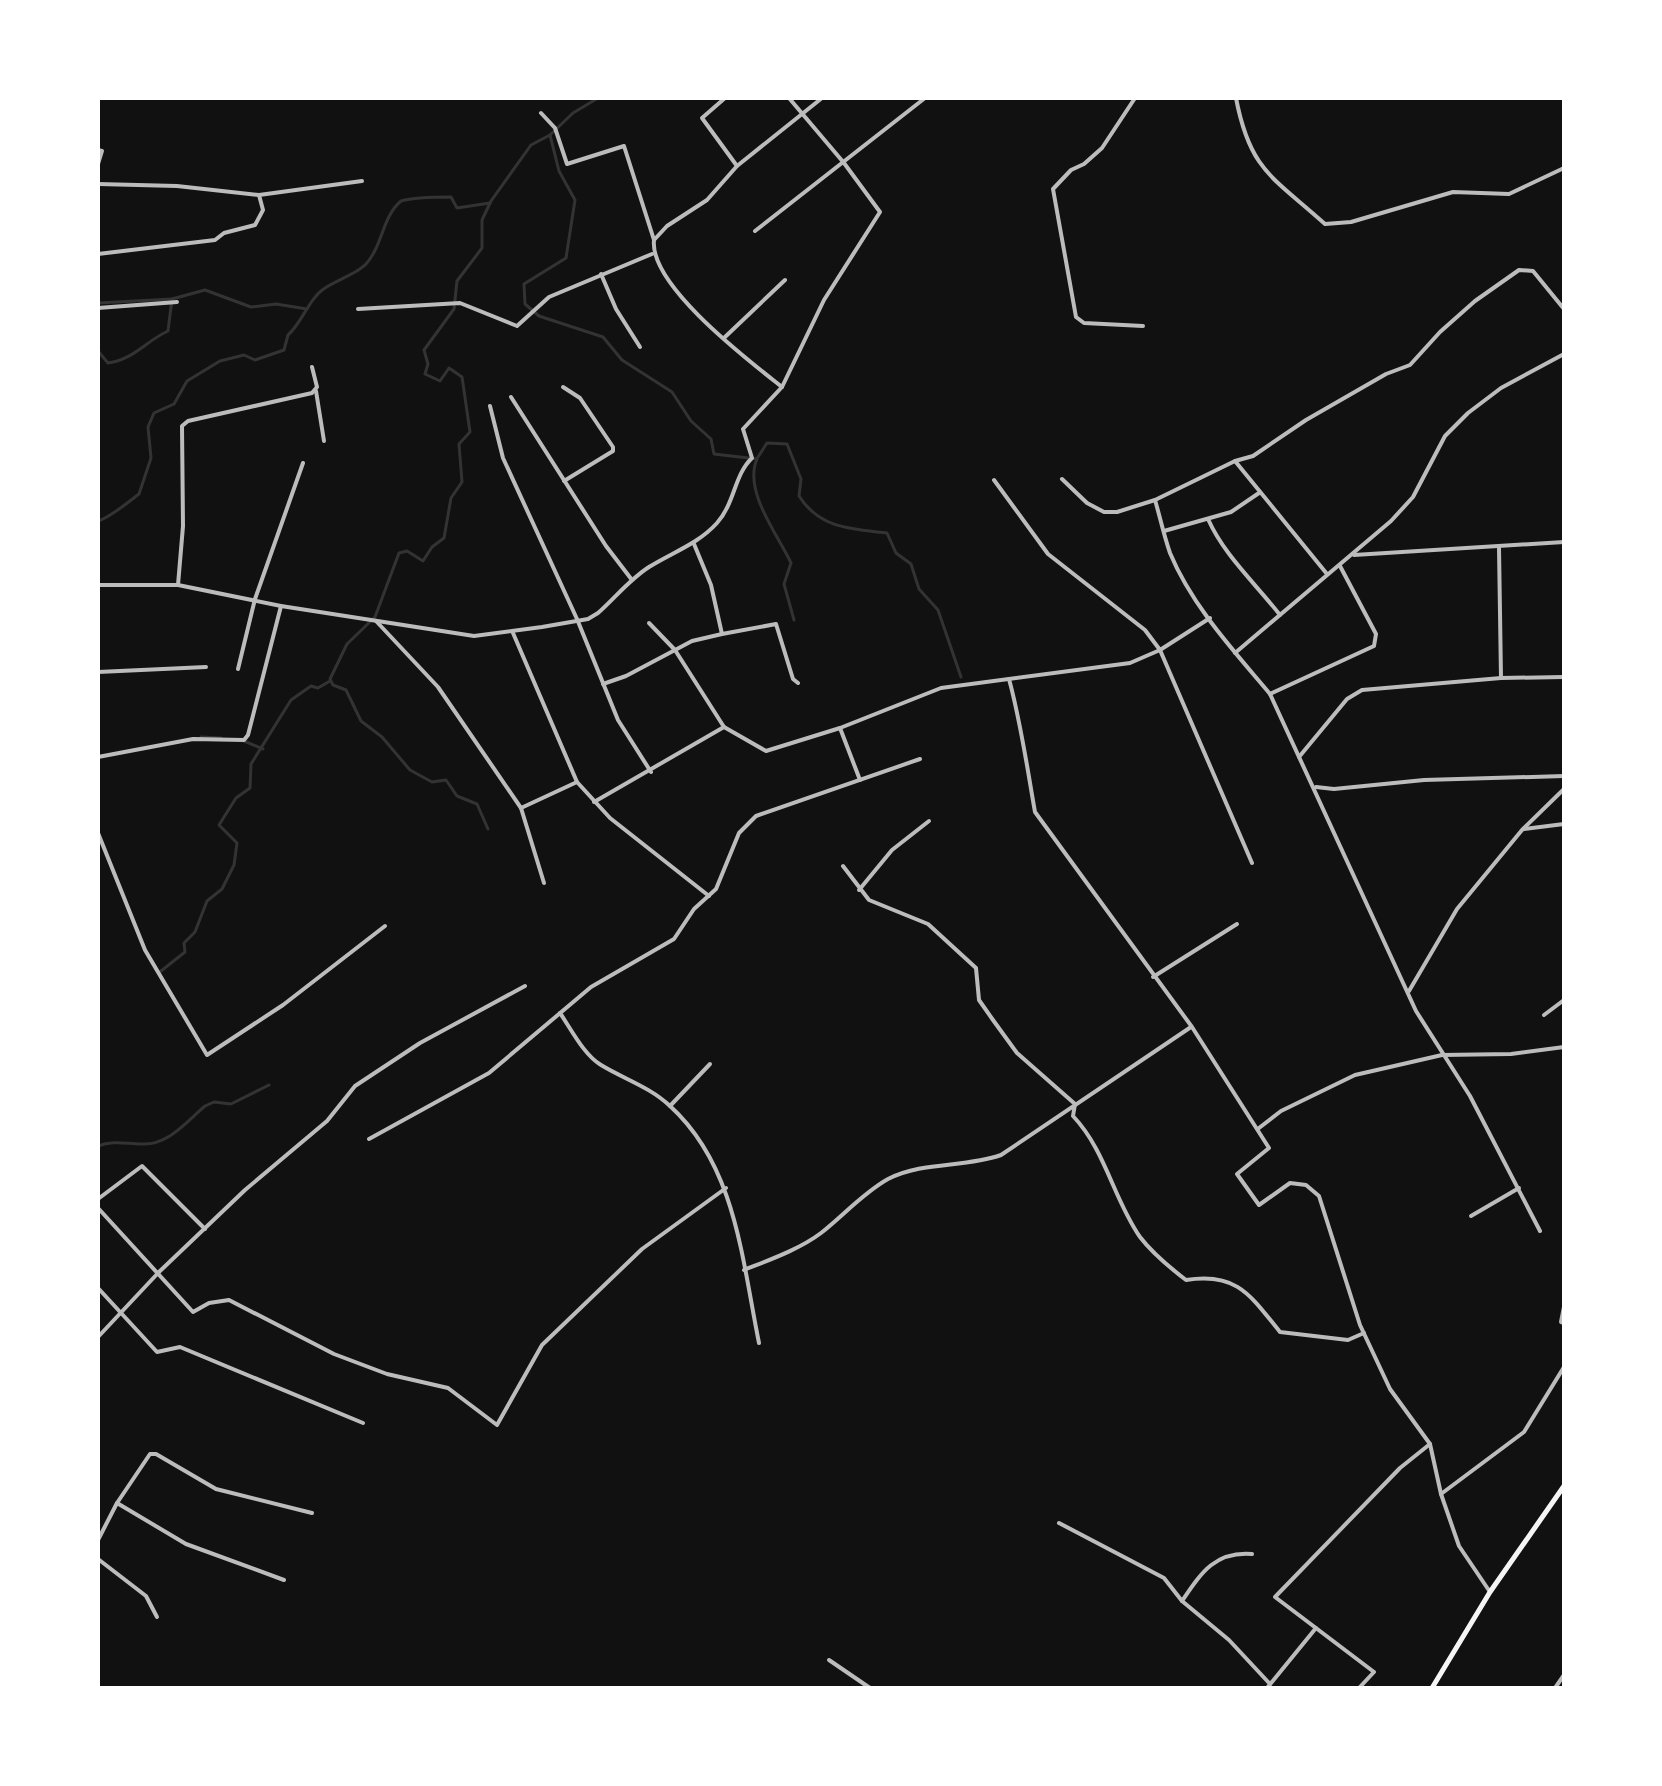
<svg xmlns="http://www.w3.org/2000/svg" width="1662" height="1786" font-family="'Playfair Display',serif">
  <rect width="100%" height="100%" fill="#111"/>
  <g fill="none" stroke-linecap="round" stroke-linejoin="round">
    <g stroke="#333" stroke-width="3">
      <path d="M598 98 573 113 550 135 559 171 575 200 566 258 524 284 525 304 539 316 603 337 622 360 672 392 691 421 711 439 714 454 757 459C743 491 778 535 791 563L784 584 794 620"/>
      <path d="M98 303 172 299"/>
      <path d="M98 351 108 363C133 360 146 341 168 331L172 299 205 290 251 307 276 304 307 309"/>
      <path d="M758 457 767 443 787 444 801 479 799 496C820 529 852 529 887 533L896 553 911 564 919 589 938 610 961 677"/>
      <path d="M98 521C111 517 127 503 139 494L151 458 148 427 154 413 174 404 187 381 220 361 244 355 255 360 284 350 288 335C302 323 309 298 325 288 337 280 358 273 366 264 383 245 382 217 401 201 415 197 436 197 451 197L457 208 490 203"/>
      <path d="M201 737 221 738"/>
      <path d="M244 741 263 749"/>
      <path d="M488 829 477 804 457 796 446 780 432 782 410 770 382 737 361 721 346 690 333 685 330 679 347 644 375 617 399 553 407 551 423 561 432 547 444 538 451 498 462 482 459 444 470 432 462 377 449 368 440 381 425 374 428 364 424 350 454 309 457 281 482 248V220L491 201 531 145 550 135"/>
      <path d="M161 971 185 952 184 943 195 932 207 901 222 889 234 865 237 843 219 825 236 798 250 788 251 764 291 700 311 686 318 688 330 681"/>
      <path d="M98 1146C113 1140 126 1144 141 1144 168 1146 187 1121 205 1106L214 1102 231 1104 269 1085"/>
    </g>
    <g stroke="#bcbcbc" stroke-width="4">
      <path d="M725 98 702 118 737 166"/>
      <path d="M1135 98 1102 148 1084 164 1071 170 1053 189 1076 317 1084 323 1143 326"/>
      <path d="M1236 98C1250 171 1273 177 1325 224L1351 222 1453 192 1509 194 1564 168"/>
      <path d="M541 113 555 128 567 164 624 146 654 240C649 285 748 360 782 387"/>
      <path d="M98 150 102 151 98 164"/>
      <path d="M98 184 177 186 259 195"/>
      <path d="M755 231 925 98"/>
      <path d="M654 240 667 226 707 200 737 166 822 98"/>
      <path d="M98 254 215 240 224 233 255 225 263 210 259 195 362 181"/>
      <path d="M601 274 616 309 640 347"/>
      <path d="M98 308 177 302"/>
      <path d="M358 309 460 303 517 326 549 297 652 254"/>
      <path d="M725 337 785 280"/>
      <path d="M563 387 580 398 613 447V451L564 481"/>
      <path d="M316 391 324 441"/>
      <path d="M511 397 606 546 632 580"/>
      <path d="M490 406 503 458 577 619 618 720 651 772"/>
      <path d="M1235 461 1327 574"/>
      <path d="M1062 479 1087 503 1104 512H1117L1155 500 1235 461 1253 456 1306 420 1386 374 1410 365 1440 332 1475 301 1519 270 1533 271 1564 309"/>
      <path d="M994 480 1048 554 1145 630 1160 650 1252 863"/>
      <path d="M1155 500C1160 517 1164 536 1170 553 1192 606 1234 651 1270 694L1416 1011 1470 1096 1540 1231"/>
      <path d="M1208 519C1224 555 1255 583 1280 615"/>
      <path d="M1164 531 1231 512 1259 493"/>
      <path d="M1499 548 1501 678"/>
      <path d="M1354 555 1564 542"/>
      <path d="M98 585H178L281 606 474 636 542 627 588 619 598 613C615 598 630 579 649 567 673 552 698 544 717 523 735 503 734 475 752 458L743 429 782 387 824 300 880 212 844 163 789 98"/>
      <path d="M178 585 183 526 182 426 188 421 312 393 317 387 312 367"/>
      <path d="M376 621 438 687 521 808 544 883"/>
      <path d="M649 623 675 650 724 727"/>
      <path d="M513 633 577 782 610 818 709 896"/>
      <path d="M722 634 776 624 793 679 798 683"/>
      <path d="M1235 653 1391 521 1413 497 1445 436 1468 413 1501 388 1564 354"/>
      <path d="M238 669 255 599 303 463"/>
      <path d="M98 672 206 667"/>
      <path d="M1009 679C1021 723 1027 767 1035 812L1192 1027 1269 1148 1237 1174 1259 1205 1290 1183 1306 1185 1319 1196 1360 1325 1390 1389 1430 1444 1441 1494 1459 1546 1490 1592"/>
      <path d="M603 684 626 676 692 641 722 634 711 585 694 544"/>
      <path d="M1270 694 1374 646 1376 634 1340 566"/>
      <path d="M840 728 860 780"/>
      <path d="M98 757 193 739 244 740 248 735 281 606"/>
      <path d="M1299 757 1347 699 1362 690 1501 678 1563 677"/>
      <path d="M1316 787 1334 789 1424 780 1564 776"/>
      <path d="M594 802 724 727 766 751 840 728 941 688 1130 663 1160 650 1210 618"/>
      <path d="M521 808 577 782"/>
      <path d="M1524 829 1564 824"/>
      <path d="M98 833 145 950 207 1055 283 1005 385 926"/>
      <path d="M843 866 869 900 928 924 976 968 979 1000 993 1020 1017 1053 1075 1104 1073 1116C1106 1151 1113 1198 1140 1237 1153 1254 1169 1267 1186 1280 1237 1272 1250 1295 1280 1332L1348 1340 1364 1333"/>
      <path d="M859 890 892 850 929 821"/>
      <path d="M1153 977 1237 924"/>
      <path d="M1409 991 1457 909 1522 830 1564 789"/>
      <path d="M560 1013C571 1029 584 1055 601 1065 624 1079 650 1087 670 1106 736 1166 742 1260 759 1343"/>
      <path d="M1544 1015 1564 1000"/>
      <path d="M670 1106 710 1064"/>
      <path d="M1259 1128 1281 1111 1355 1075 1442 1055 1511 1054 1564 1047"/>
      <path d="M369 1139 489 1073 591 987 674 939 694 909 716 889 739 833 756 816 920 759"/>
      <path d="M98 1199 142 1166 205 1229"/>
      <path d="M98 1208 193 1312 209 1303 229 1300 334 1354 387 1374 448 1388 497 1425 542 1345 642 1249 726 1188"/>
      <path d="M1471 1216 1519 1188"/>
      <path d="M744 1270C769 1260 800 1249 821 1233 844 1215 863 1193 888 1179 924 1161 964 1168 1001 1155L1191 1027"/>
      <path d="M98 1288 157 1352 180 1347 363 1423"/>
      <path d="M1564 1307 1561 1322 1564 1323"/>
      <path d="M98 1337 159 1272 245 1190 327 1121 355 1086 420 1043 525 986"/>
      <path d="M1441 1494 1524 1432 1564 1367"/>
      <path d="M117 1503 186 1544 284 1580"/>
      <path d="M1059 1523 1164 1578 1182 1601 1229 1640 1270 1684"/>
      <path d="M98 1540 117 1503 150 1454H156L216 1489 312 1513"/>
      <path d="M98 1559 146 1596 157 1617"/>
      <path d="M1182 1601C1201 1573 1215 1551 1252 1554"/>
      <path d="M829 1660 870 1688"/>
      <path d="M1267 1688 1316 1628"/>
      <path d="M1359 1688 1374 1672 1275 1597 1400 1468 1430 1444"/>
      <path d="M1555 1688 1564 1675"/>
    </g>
    <path stroke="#f5f5f5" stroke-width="5" d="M1432 1688 1490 1592 1564 1486"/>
  </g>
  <rect width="1662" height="1786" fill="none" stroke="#ffffff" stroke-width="200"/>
</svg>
